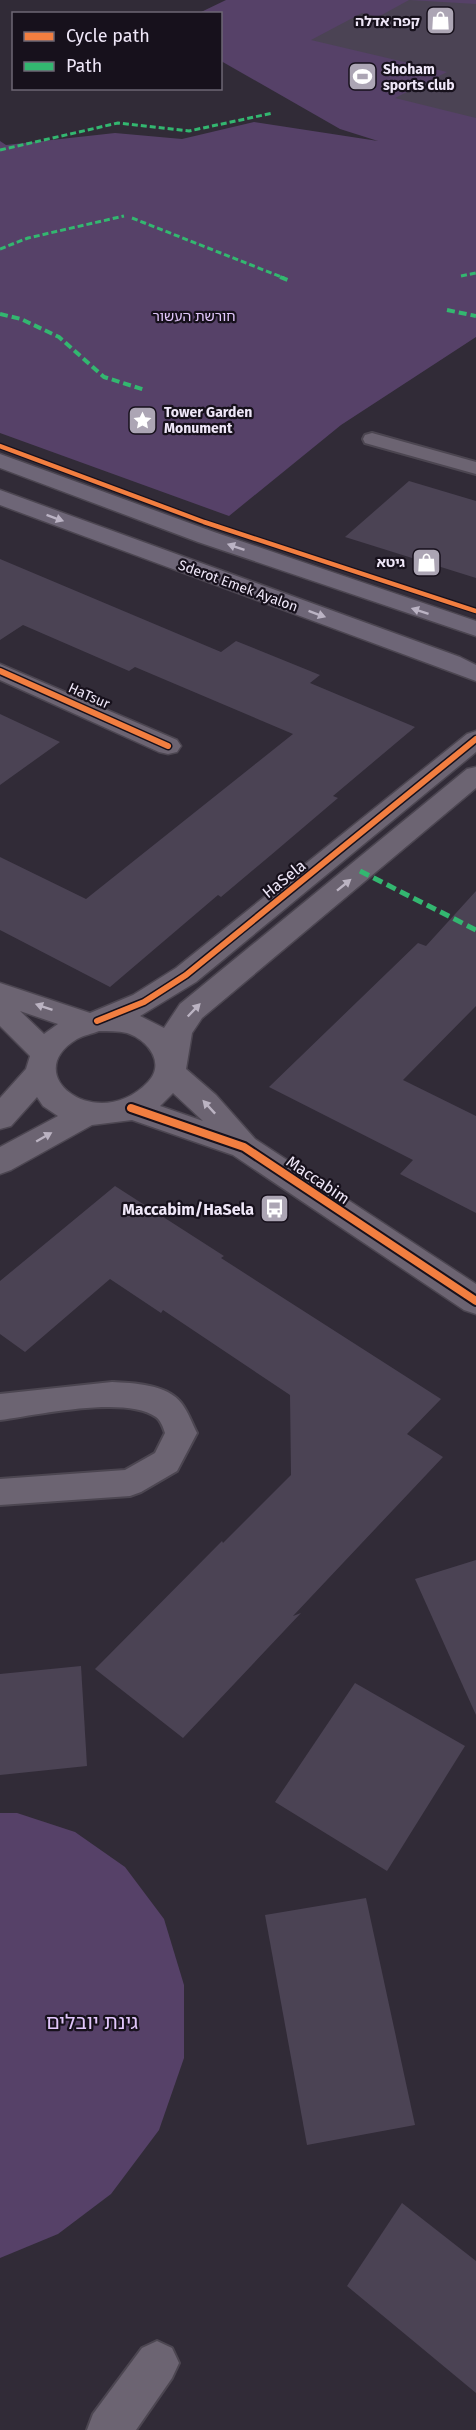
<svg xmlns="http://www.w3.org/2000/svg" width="476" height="2430" font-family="'Fira Sans','Noto Sans Hebrew',sans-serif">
  <rect width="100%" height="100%" fill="#312b37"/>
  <g fill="#564168">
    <path d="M226 0H476V337L341 425 229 516 0 433V141L6 145 115 133 182 139 254 122 378 141 340 129 221 61 220 14 199 13Z"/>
    <path d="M0 1813H17L75 1832 125 1867 164 1919 184 1985V2058L159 2130 111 2194 58 2234 0 2258Z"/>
  </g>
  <g fill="#4b4354">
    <path d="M409 0 476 4V118L395 98 447 72 311 40 362 13 378 17Z"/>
    <path d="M409 481 476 501V578L345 537Z"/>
    <path d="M0 559 221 652 236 641 320 675 310 683 415 727 333 796 338 798 271 855 221 897 218 895 110 987 0 930V857L86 899 293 734 135 667 129 671 23 625 0 640Z"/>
    <path d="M0 714 60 742 0 785Z"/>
    <path d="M476 891V1006L403 1080 476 1116V1213L400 1174 413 1160 269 1087 418 943 426 946Z"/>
    <path d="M115 1186 224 1256 221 1258 441 1399 407 1434 443 1457 293 1616 301 1613 183 1738 95 1669 222 1541 223 1543 291 1475 290 1395 163 1310 161 1313 110 1279 25 1352 0 1334V1281Z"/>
    <path d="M476 1560V1715L415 1579Z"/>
    <path d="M81 1666 87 1766 0 1775V1674Z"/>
    <path d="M355 1683 465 1746 387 1871 275 1802Z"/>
    <path d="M366 1898 415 2125 307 2145 265 1915Z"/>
    <path d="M402 2203 476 2261V2393L347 2286Z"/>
  </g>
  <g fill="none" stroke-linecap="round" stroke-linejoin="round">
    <defs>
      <g id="lane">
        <path d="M372 433 476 462V474L365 443 363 439 365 435Z"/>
        <path d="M112 1382C133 1383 168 1384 182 1404 188 1412 192 1423 197 1433L177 1471 141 1492 130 1496 0 1505V1479L125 1470 155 1453 165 1433C163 1427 161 1421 156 1417 125 1395 37 1415 0 1420V1394Z"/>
        <path d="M157 2341 172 2348 179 2363 172 2378 136 2430H87L93 2414 142 2348Z"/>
      </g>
      <g id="street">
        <path d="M0 664 177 740 181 746 177 752 168 754 159 752 0 680Z"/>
        <path d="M476 731V752L196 982 140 1016 164 1028 180 1004 467 769 476 767V788L202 1018 192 1033 186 1069 216 1095 255 1139 476 1284V1314L464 1310 233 1155 132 1120 92 1125 11 1170 0 1174V1147L58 1116 43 1106 37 1097 11 1126 0 1129V1098L26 1069 30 1056 0 1026V983L90 1013 133 995 176 968 467 734ZM20 1011 58 1024 44 1034ZM99 1031C108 1031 118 1031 127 1033 148 1040 166 1063 148 1082 98 1135 17 1075 77 1039 84 1035 92 1034 99 1031ZM173 1093 203 1121 160 1106Z"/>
      </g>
      <g id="secondary">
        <path d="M0 454 214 532 476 621V636L198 542 0 468Z"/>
        <path d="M0 490 460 657 476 665V681L0 505Z"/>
      </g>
    </defs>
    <use href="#lane" stroke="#4c4651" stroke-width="4"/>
    <use href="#street" stroke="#4c4651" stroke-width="3"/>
    <use href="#secondary" stroke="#4c4651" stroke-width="3"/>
    <use href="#lane" fill="#6c6472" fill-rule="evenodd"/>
    <use href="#street" fill="#6c6472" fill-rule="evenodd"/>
    <use href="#secondary" fill="#6e6677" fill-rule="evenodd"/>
    <g stroke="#33b770" stroke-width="3" stroke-dasharray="6 3" stroke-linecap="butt">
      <path d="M0 150 118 123 189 131 273 113"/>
      <path d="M132 218 284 278"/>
      <path d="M0 249 28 238 124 216"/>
      <path d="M461 276 476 273"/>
    </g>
    <g stroke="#33b770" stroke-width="4" stroke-dasharray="8 4" stroke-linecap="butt">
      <path d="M280 277 290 281"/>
      <path d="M447 310 476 316"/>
      <path d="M0 314 21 319 59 337 104 377 145 390"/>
    </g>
    <path stroke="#33b770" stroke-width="5" stroke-dasharray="10 5" stroke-linecap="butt" d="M360 871 476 930"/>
    <defs>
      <path id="cycleway-far2" d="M0 446 204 522 476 611"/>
      <g id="cycleway-far1">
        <path d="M0 671 168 746"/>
        <path d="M97 1021 144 1002 186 975 476 739"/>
      </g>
      <path id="cycleway" d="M131 1108 244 1147 476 1301"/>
    </defs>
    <use href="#cycleway-far2" stroke="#17111c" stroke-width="7"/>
    <use href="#cycleway-far1" stroke="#17111c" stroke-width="9"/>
    <use href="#cycleway" stroke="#17111c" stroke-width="12"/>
    <use href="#cycleway-far2" stroke="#f27e40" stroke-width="4.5"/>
    <use href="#cycleway-far1" stroke="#f27e40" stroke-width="6"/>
    <use href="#cycleway" stroke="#f27e40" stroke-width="8"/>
  </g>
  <defs><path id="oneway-solid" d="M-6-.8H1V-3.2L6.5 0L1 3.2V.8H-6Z" transform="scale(1.5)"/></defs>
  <g fill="#bbb3c4">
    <use href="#oneway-solid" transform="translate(55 518) rotate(20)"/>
    <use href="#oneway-solid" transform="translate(236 547) rotate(-161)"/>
    <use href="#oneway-solid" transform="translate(420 611) rotate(-162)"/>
    <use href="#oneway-solid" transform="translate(317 614) rotate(20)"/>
  </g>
  <g fill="#bbb3c2">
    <use href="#oneway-solid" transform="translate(344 885) rotate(-39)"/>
    <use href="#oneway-solid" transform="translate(44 1007) rotate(-161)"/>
    <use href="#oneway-solid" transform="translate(194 1010) rotate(-46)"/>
    <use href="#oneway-solid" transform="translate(209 1107) rotate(-133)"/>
    <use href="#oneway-solid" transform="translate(44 1137) rotate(-30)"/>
  </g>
  <defs>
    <symbol id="shop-square" viewBox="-11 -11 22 22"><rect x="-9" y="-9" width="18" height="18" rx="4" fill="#aca5b4" stroke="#17111c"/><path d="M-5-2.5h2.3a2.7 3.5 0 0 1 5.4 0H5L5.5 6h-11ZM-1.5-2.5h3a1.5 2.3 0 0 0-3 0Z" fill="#fff"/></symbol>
    <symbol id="stadium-square" viewBox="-11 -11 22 22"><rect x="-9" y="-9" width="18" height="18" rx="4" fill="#aca5b4" stroke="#17111c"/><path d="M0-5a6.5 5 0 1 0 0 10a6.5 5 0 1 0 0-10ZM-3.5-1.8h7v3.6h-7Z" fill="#fff"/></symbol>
    <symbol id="sight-square" viewBox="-11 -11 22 22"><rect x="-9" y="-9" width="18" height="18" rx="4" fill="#aca5b4" stroke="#17111c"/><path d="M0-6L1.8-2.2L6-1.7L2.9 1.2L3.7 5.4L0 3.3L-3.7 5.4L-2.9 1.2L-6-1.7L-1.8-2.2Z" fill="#fff"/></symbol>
    <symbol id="bus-square" viewBox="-11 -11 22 22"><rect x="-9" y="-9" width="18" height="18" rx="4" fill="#aca5b4" stroke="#17111c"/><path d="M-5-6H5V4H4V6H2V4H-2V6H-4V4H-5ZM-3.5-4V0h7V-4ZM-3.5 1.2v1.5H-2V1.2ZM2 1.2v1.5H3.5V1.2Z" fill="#fff"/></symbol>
  </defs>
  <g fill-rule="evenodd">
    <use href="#shop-square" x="424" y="4" width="33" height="33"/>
    <use href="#stadium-square" x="346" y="60" width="33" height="33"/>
    <use href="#sight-square" x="126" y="404" width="33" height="33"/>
    <use href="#shop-square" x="410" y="546" width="33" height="33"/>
    <use href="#bus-square" x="258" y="1192" width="33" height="33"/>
  </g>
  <g text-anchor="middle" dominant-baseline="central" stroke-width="4.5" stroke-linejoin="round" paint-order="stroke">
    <g font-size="14" font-weight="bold" fill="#efe7f8" stroke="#17111c" text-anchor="end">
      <text x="420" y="21">קפה אדלה</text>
      <text x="383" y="69" text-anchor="start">Shoham<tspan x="383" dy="16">sports club</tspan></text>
      <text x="164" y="412" text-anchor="start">Tower Garden<tspan x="164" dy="16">Monument</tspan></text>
      <text x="405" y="562">גיטא</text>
    </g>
    <g font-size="14" fill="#e2c7fc" stroke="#17111c">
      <text x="194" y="316">חורשת העשור</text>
    </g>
    <g font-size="14" fill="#efe7f8" stroke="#17111c">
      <text transform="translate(238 586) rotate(20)">Sderot Emek Ayalon</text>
      <text transform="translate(89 696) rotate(24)">HaTsur</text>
    </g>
    <g font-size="16" fill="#efe7f8" stroke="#17111c">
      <text transform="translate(284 879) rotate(-39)">HaSela</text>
      <text transform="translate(318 1180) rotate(34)">Maccabim</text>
    </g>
    <g font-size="16" font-weight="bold" fill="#efe7f8" stroke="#17111c" text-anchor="end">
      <text x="254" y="1209">Maccabim/HaSela</text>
    </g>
    <g font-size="20" fill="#e2c7fc" stroke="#17111c">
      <text x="92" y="2022">גינת יובלים</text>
    </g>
  </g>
  <rect x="12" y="12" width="210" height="78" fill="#17111c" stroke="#6d6774" stroke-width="1.5"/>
  <rect x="24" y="32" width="30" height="9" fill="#f27e40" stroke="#6d6774" stroke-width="1.5"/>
  <text x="66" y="42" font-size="18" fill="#efe7f8">Cycle path</text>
  <rect x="24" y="62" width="30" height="9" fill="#33b770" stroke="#6d6774" stroke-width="1.5"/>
  <text x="66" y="72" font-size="18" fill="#efe7f8">Path</text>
</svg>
